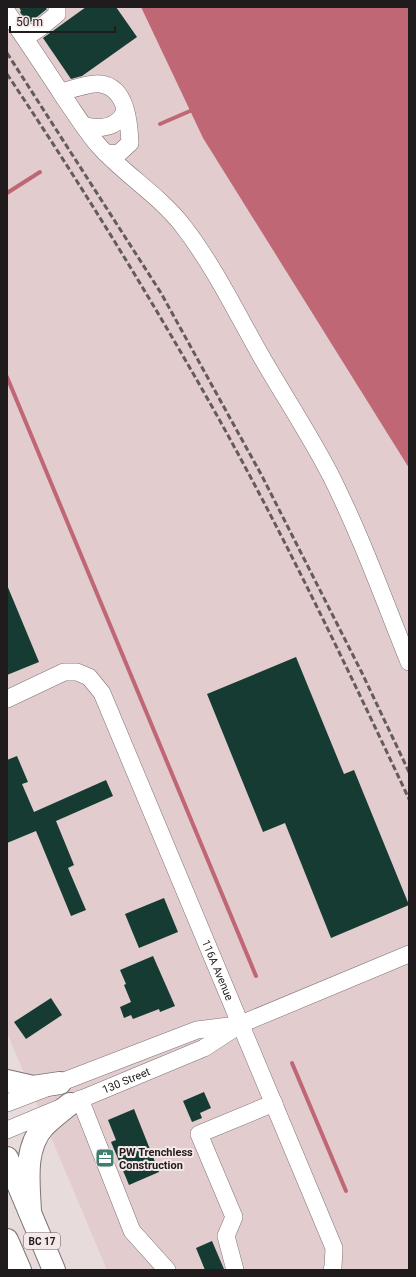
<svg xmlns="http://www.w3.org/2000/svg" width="416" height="1277" font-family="Roboto,sans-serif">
  <rect width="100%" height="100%" fill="#e8dbdc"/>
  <path fill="#e2ccce" d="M7 7H141L203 138 409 468V1270H107L7 1033Z"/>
  <path fill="#c06776" d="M141 7H409V468L203 138Z"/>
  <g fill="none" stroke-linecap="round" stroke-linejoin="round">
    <g stroke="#c06776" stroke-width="4">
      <path d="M160 124 190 111"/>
      <path d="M7 193 40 172"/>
      <path d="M7 377 256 976"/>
      <path d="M292 1063 346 1191"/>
    </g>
  </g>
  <g fill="#153b32">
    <path d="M19 7H45L47 9 28 24 20 12 21 11Z"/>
    <path d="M86 7H116L137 37 82 76 71 79 43 38Z"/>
    <path d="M7 585 39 662 7 675Z"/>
    <path d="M296 657 344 774 354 770 409 905 331 938 285 823 263 832 207 694Z"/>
    <path d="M17 756 28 782 22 784 34 812 106 780 113 796 56 821 74 865 68 868 86 910 71 916 36 831 7 843V760Z"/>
    <path d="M164 898 178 932 139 948 125 914Z"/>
    <path d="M153 956 175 1006 160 1012 159 1009 133 1019 131 1015 124 1018 120 1007 131 1002 124 985 126 984 120 970Z"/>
    <path d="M51 998 62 1015 26 1039 14 1022Z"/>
    <path d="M204 1092 211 1108 200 1113 202 1118 192 1122 183 1101Z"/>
    <path d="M134 1109 159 1172 129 1185 111 1142 116 1140 108 1120Z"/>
    <path d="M212 1241 224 1269 225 1270H205L196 1248Z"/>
  </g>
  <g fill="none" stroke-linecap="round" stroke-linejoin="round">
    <defs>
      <g id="minor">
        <path d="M7 12C26 40 45 68 63 96 75 113 86 131 99 146 125 175 159 195 183 226 214 266 236 312 261 356 284 396 310 435 331 476 361 536 384 600 409 662"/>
        <path d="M25 38 40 28 57 14V7"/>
        <path d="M61 92C70 90 92 82 101 84 127 88 129 123 130 143L118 154 106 153"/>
        <path d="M83 125C95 129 111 129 120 119 122 117 124 113 125 110"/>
        <path id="s1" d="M7 699 64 672H77L89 677 102 693 334 1248 333 1267 332 1270"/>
        <path d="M80 1099 132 1231 167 1270"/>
        <path d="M7 1103 197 1030 237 1025"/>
        <path id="s2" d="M7 1130 204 1048 241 1024 409 954"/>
        <path d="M235 1270 226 1236 234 1217 199 1134 274 1103"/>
      </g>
      <g id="highway">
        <path d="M7 1081 33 1087 60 1083"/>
        <path d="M7 1158 54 1270"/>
        <path d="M30 1212C29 1184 23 1149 44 1126 52 1118 61 1111 70 1104"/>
        <path d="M7 1240 20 1270"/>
      </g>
    </defs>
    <use href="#minor" stroke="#7f7375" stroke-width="18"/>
    <use href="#highway" stroke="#7f7375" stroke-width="24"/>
    <use href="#minor" stroke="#fff" stroke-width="17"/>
    <use href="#highway" stroke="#fff" stroke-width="22"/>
    <g stroke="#635b5c" stroke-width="3" stroke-dasharray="6 3" stroke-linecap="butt">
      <path d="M7 53 161 293 262 476 362 673 409 772"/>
      <path d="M7 74C76 177 141 282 202 389 278 522 344 661 409 799"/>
    </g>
  </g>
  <defs>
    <symbol id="office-square" viewBox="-11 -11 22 22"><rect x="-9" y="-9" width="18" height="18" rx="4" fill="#3e8070" stroke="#f5e8e9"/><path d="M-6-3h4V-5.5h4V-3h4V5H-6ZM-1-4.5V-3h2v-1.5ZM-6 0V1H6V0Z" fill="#fff"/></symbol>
  </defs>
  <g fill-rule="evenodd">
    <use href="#office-square" x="94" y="1147" width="22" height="22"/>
  </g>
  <g text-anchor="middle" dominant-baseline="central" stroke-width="4" stroke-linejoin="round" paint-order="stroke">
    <rect fill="#f5e8e9" stroke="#60585a" stroke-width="1" x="24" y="1233" width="36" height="16" rx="3"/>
    <g font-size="10" font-weight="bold" fill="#201b1c">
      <text x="42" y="1241">BC 17</text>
    </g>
    <g font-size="11" fill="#201b1c" stroke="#f5e8e9">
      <text stroke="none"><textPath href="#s1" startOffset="410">116A Avenue</textPath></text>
      <text stroke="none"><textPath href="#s2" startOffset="129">130 Street</textPath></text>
    </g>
    <g font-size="11" font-weight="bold" fill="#201b1c" stroke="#f5e8e9" text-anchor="start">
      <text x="119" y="1152">PW Trenchless<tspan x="119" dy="13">Construction</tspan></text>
    </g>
  </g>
  <rect width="416" height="1277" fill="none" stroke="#201b1c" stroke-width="16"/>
  <path d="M10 26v6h105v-6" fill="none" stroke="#201b1c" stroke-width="2"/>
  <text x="16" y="26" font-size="12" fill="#201b1c" stroke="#f5e8e9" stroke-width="3" paint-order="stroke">50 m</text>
</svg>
